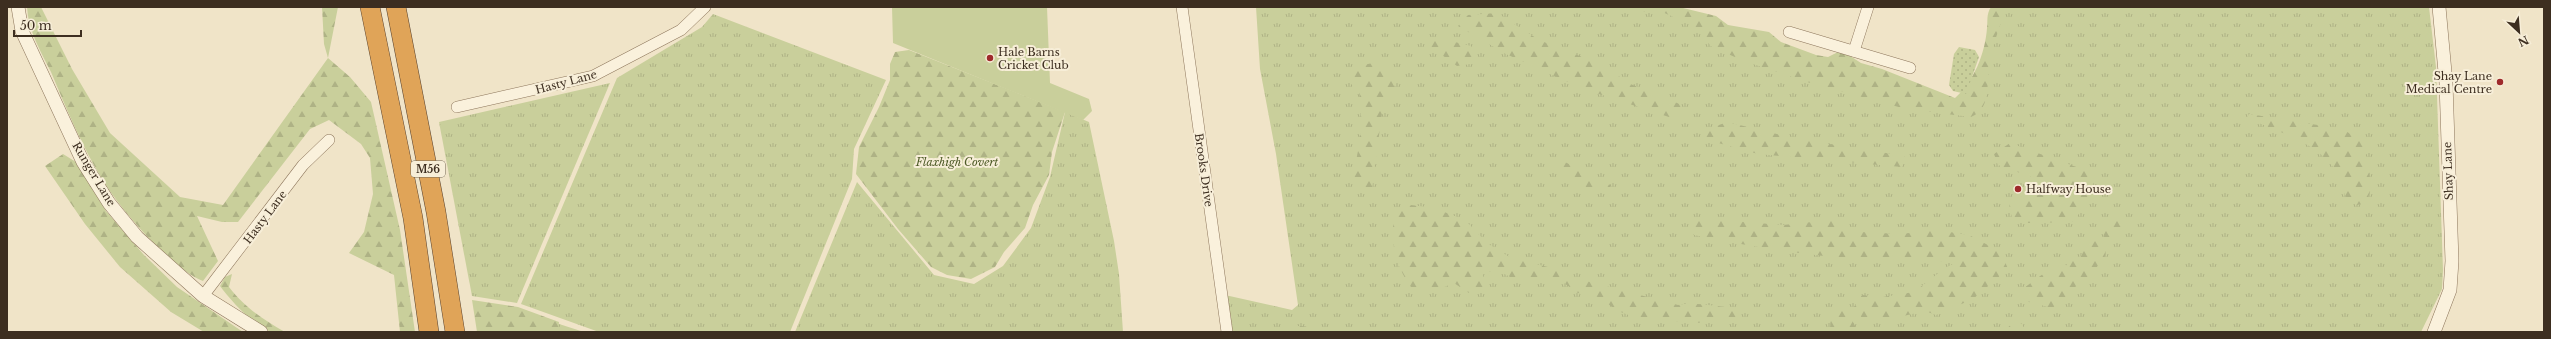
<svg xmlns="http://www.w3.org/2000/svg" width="2551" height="339" font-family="'Libre Baskerville',serif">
  <defs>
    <pattern id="grass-tufts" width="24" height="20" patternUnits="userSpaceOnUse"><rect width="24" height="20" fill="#c9cf9b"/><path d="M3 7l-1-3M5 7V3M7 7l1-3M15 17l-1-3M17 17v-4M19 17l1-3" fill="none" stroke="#aeb285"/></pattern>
    <pattern id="forest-firs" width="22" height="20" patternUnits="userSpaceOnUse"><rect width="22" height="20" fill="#c9cf9b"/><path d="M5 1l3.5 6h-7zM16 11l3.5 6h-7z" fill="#aeb285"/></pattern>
    <pattern id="park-dots" width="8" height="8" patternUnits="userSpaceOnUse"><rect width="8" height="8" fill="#c9cf9b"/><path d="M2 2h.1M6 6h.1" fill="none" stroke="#aeb285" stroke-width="1.8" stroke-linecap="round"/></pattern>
  </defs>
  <rect width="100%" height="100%" fill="#f0e4c8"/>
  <g fill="url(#grass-tufts)">
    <path d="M1256 7H1674L1967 107 1999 7H2429L2436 67 2443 270 2442 289 2421 332H1228L1225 295 1292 310 1298 305 1276 154 1260 69Z"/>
    <path d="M713 14 886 80 854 149 852 179 790 332H599L521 304 617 78 702 27Z"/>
    <path d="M610 83 517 303 472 296 439 122Z"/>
    <path d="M1065 112 1089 122 1114 241 1119 274 1123 332H795L857 182 934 275 974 284 1003 266 1031 228 1050 177Z"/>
    <path d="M556 323 584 332H554Z"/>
  </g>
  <g fill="url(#forest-firs)">
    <path d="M27 7H41L72 69 110 133 180 197 223 205 328 58 324 44 322 7H338L328 58 350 77 371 102 400 230 415 332H400L394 275 349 253 364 232 373 194 370 158 361 144 329 120 310 129 238 222H222L197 216 218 261 203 281C173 270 119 208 102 179 82 146 66 108 51 72 41 52 28 30 27 7Z"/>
    <path d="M1634 7H1679L1716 16 1728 25 1769 32 1781 42 1816 55 1828 57 1838 52 1847 54 1861 63 1882 69 1955 98C1974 81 1985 54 1987 28 1988 20 1986 15 1991 7H2006C2001 24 1994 41 1990 58 1985 77 1994 108 1971 117L1906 109 1807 82 1744 61 1712 47 1693 26 1658 10 1645 12Z"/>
    <path d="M1497 13 1539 40 1605 66 1628 83 1682 105 1675 119 1581 88 1506 54 1458 26 1468 15Z"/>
    <path d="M1439 38 1471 46 1476 57 1470 64 1457 66 1431 47 1430 40Z"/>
    <path d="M909 50 1065 112 1052 152 1049 175 1033 205 1025 228 1004 252 995 267 971 279 947 275 931 267 898 229 856 174 859 147 879 107 890 80V64L895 52Z"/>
    <path d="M1378 62 1397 82 1383 105 1371 196 1353 175C1360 146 1363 122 1359 91L1348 81 1353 67Z"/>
    <path d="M2249 114 2343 129 2362 142 2368 162 2371 189 2366 203 2357 205 2345 196C2338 147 2287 136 2247 118Z"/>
    <path d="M1727 122 1798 139 1905 156 1902 167 1758 154 1704 139 1711 128Z"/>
    <path d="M2010 143 2093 173 2094 195 2072 222 2028 223 2012 218 2009 204 2024 195 2027 185 2034 178 1998 165 1994 154Z"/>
    <path d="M63 154 76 162 106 211 144 255 177 287 243 332H204L171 312 120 267 85 224 45 166Z"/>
    <path d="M1553 160 1565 162 1610 185V192C1586 190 1567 181 1553 160Z"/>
    <path d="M1411 205 1434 208 1465 220 1487 243 1511 258 1552 268 1575 278 1678 305C1693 301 1720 307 1737 308L1738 317 1697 323 1637 318 1618 311 1598 297 1578 293 1564 283 1537 277 1512 278 1497 270 1483 273 1484 288 1469 293 1454 283 1435 291 1411 287C1394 263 1391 244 1394 215Z"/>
    <path d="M1693 218 1783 225 1831 220 1861 232 1900 234 1937 230 1969 235 2001 252 2008 269 1973 299 1936 315 1925 311 1899 317 1862 318 1854 307 1862 295 1883 297 1914 292 1945 268 1955 263C1919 257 1883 261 1846 258 1795 254 1744 245 1694 235Z"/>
    <path d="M2124 218 2121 234 2114 238H2104L2101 222Z"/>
    <path d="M2095 241 2107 244 2105 256 2088 279 2075 287 2069 297 2052 308 2025 301 2024 288 2047 271H2061L2071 260 2081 256 2085 245Z"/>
    <path d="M232 274 229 287C245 308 263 319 285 332 281 332 276 333 272 332 256 328 230 300 220 286L225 277Z"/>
    <path d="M472 300 518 307 559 322 558 332H477Z"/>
    <path d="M1839 306 1852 320 1858 332H1830L1831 308Z"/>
    <path d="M2016 320 2023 325V332H2003Z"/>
    <path d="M1298 326 1387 332H1230Z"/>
  </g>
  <path fill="url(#park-dots)" d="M1959 47 1975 50 1979 57 1966 94 1953 91 1949 85 1954 54Z"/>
  <path fill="#c9cf9b" d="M892 7H1047L1050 83 1089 99 1092 111 1083 120 893 43Z"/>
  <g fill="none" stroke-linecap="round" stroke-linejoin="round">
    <defs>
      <g id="minor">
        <path d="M1182 7 1227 332"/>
        <path d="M1789 32 1910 68"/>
        <path d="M1854 51 1868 7"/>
        <path d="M457 107 593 76 681 30 705 7"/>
        <path d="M203 296 303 165 329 140"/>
      </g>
      <g id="tertiary">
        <path d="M18 7 22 31 69 132 83 162 109 203 137 237 203 296 261 332"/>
        <path d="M2434 332 2450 290 2452 261 2446 83 2439 7"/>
      </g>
      <g id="motorway">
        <path d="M370 7 413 218 429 332"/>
        <path d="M396 7 436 212 455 332"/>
      </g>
    </defs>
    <use href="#minor" stroke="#8d765c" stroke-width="12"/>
    <use href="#tertiary" stroke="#8d765c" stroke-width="14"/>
    <use href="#motorway" stroke="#5b4430" stroke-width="20"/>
    <use href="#minor" stroke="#faf1dc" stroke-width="11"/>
    <use href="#tertiary" stroke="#faf1dc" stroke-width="13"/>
    <use href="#motorway" stroke="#e0a458" stroke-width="19"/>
  </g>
  <g fill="#9e2a2b" stroke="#f7eed8" stroke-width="1.5">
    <circle cx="990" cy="58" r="4"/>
    <circle cx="2500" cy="82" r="4"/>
    <circle cx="2018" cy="189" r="4"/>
  </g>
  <g text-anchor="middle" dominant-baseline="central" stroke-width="4" stroke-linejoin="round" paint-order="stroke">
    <rect fill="#f7eed8" stroke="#756857" stroke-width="1" x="411" y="161" width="34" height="16" rx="3"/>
    <g font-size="10" font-weight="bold" fill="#3d2e20">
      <text x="428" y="169">M56</text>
    </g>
    <g font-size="11" fill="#3d2e20" stroke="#f7eed8" text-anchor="start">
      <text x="998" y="52">Hale Barns<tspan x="998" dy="13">Cricket Club</tspan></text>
      <text x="2492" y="76" text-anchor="end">Shay Lane<tspan x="2492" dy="13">Medical Centre</tspan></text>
      <text x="2026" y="189">Halfway House</text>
    </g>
    <g font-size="11" fill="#3d2e20" stroke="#f7eed8">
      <text transform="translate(566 82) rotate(-15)">Hasty Lane</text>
      <text transform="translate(1204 170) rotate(82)">Brooks Drive</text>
      <text transform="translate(2448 171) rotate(-92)">Shay Lane</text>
      <text transform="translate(94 174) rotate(59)">Runger Lane</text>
      <text transform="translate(265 217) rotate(-53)">Hasty Lane</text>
    </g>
    <g font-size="11" font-style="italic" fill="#4d5a26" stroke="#f7eed8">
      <text x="957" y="162">Flaxhigh Covert</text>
    </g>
  </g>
  <rect width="2551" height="339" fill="none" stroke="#3d2e20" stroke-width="16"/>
  <g transform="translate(2519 32) rotate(154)" stroke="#f7eed8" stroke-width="3" paint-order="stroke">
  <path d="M0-3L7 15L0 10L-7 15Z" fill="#3d2e20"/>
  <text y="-6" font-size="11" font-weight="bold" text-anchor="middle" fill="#3d2e20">N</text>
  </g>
  <path d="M14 30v6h67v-6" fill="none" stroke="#3d2e20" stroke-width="2"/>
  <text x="20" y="30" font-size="12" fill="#3d2e20" stroke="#f7eed8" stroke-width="3" paint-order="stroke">50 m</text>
</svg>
